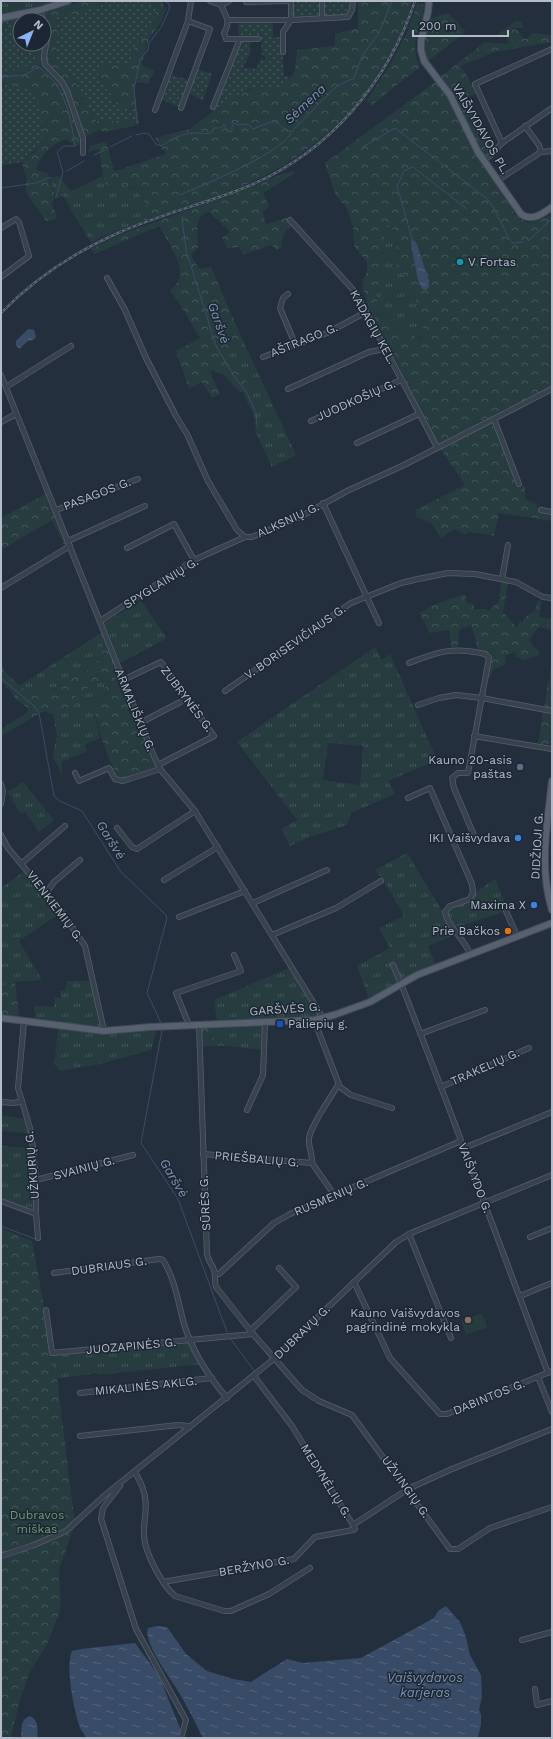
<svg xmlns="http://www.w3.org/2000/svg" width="553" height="1739" font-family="'Work Sans',sans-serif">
  <defs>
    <pattern id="grass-tufts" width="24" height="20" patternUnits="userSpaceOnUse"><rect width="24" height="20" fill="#263c3f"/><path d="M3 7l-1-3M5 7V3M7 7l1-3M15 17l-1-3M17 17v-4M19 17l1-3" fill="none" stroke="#435659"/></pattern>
    <pattern id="forest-crowns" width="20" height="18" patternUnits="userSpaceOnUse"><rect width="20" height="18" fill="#263c3f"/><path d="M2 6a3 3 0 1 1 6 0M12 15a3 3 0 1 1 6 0" fill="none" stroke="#435659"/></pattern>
    <pattern id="park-dots" width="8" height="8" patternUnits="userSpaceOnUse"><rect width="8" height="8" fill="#263c3f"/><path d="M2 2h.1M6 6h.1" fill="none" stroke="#435659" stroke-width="1.8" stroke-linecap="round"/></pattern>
    <pattern id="water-ripples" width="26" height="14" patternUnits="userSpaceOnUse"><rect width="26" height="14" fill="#394c67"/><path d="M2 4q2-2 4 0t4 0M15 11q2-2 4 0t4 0" fill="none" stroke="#53647b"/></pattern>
  </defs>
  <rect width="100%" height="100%" fill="#242f3e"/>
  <g fill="url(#grass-tufts)" fill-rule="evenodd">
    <path d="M1 1H58L1 15Z"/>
    <path d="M58 176 71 191 103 176 104 182 124 185 136 190 148 207 142 217 145 221 104 236 91 243 63 196 55 199V196L50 178Z"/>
    <path d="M386 225 391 227 396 235 397 267C414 282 419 311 424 332 421 341 414 338 409 332L396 330 378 305 376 294 381 283 380 264 384 251V229Z"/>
    <path d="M241 336 296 455 272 467 256 433 254 415 243 393H247L228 353Z"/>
    <path d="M141 601 167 638 120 663 103 623Z"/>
    <path d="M98 635 104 649 94 667 49 691 30 695 19 686Z"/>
    <path d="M375 647 382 660 390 654 437 760 388 781 395 794 351 813 347 825 310 837 290 846 281 829 297 820 237 742ZM328 743 363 746 360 785 323 780Z"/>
    <path d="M101 679 108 691 93 705 100 738 85 745 87 751 62 762V775L53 756 57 735 53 714 76 704V696Z"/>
    <path d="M23 782 54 820 39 832 25 812 21 814 7 792Z"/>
    <path d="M407 853 456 934 428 946 436 965 403 979 386 991 369 999 357 966 390 948 379 928 404 916 384 881 375 870Z"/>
    <path d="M26 870 60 913 19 941 42 980 15 982 1 986V888Z"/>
    <path d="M495 879 508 910 455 928 447 915 448 911C457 903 471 905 475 893Z"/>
    <path d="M289 968 318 1014 317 1017 217 1021 214 1000Z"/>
    <path d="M67 981H91L100 1028 35 1019 34 1006 54 1007 55 997 61 998 60 991H65Z"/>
    <path d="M263 1024V1050L226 1046H206L207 1042 214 1026Z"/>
    <path d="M58 1027 96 1032 157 1028 151 1050 100 1064 60 1071 53 1061 55 1059Z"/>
    <path d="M1 1115 25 1119 29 1133 1 1131Z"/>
    <path d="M1 1146 32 1148 34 1210 1 1199Z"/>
    <path d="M189 1342 202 1364 98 1375 97 1373 54 1379 51 1354Z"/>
  </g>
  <g fill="url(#forest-crowns)" fill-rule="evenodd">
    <path d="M82 1H102L85 12 57 17 58 35 55 58 70 72 97 122 124 120 125 119 139 125 104 132 100 130 87 136 84 134 70 94 46 61 48 32 44 13Z"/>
    <path d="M144 1H161L166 10 160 24 150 37 141 65 154 71 148 84 134 82 136 102 132 110 119 107 98 74 104 62 117 65 132 59 135 44 146 35 155 8Z"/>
    <path d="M358 1 412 2C409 12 406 23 401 33 375 98 316 152 254 181 219 197 181 208 145 221L142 217 148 207C136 189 134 182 111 188L104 182 99 149 88 152 90 146 104 142 107 144 114 170 116 171 166 154 155 138 190 129 224 103 254 87 283 89 295 70 297 50 335 46V34L358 28Z"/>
    <path d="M417 3 424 5C422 29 408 42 420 67L372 105 366 101 387 70 407 33Z"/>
    <path d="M38 13 41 20H20V22L1 27V21Z"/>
    <path d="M448 13 466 32 428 61C421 46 426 34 430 19Z"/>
    <path d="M516 21 521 22 523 28H512L519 31 523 38 527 39 532 33 552 35V42L494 52 461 66 477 93 467 99 492 150 487 156H484C469 129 459 101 440 77L485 42 509 44 507 37 498 36 499 33C506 30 509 24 516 21Z"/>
    <path d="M44 29 45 43 42 63 48 71 63 87 81 139V143L76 146 66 139C51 146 40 154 36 170L47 173 55 196 52 204 57 216 56 219 46 221 26 192V178L22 162 38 149 33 89 7 85 1 82V72L5 73 33 64 40 44H44Z"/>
    <path d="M435 82 448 97 473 149 515 214 527 223 533 222 552 215V386L439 445 369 308 362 286 363 279 367 272V262L354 246 353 227 346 207 336 196 325 163ZM386 225 391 227 396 234 397 267C414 282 419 311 424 332 419 345 415 336 409 332 404 329 398 332 393 327L378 305 376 294 381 283 380 264 384 251V229Z"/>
    <path d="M293 171 295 172 292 175 263 193 269 207 263 211 265 223 268 224 286 218 293 225C285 232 280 236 282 247L276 250 272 245 243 255 239 247 227 248 222 237 230 232 209 212C193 216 198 234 198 247L191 255 199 269 211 267 241 336 228 353 249 386 250 390 247 393C235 393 232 382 224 375 220 373 215 372 211 370L212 377 220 394 212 398 202 382 189 389 176 351 200 338 178 301 170 291C172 288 176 285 178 281 186 266 166 239 159 226L94 254 91 249 117 236 256 185 270 178Z"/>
    <path d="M493 421 510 465 516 485 520 487 525 485V499L536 504 538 512 552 514V521L499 513 494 536 468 532 466 535 455 529 441 538 431 523 417 517 415 510 465 485 440 448Z"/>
    <path d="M47 493 68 545 65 547 52 520 1 550V518Z"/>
    <path d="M503 581 508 582 503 612 517 628 520 621H523L524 618 535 611 538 600 542 602 539 617 552 619V630L539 627C531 636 525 643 539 650V655L524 660 516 657 515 652 505 656 507 662 503 666 494 669 490 678H487L490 656 488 653 477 648 476 641 471 625 459 630 458 646 453 649 451 647 449 630 429 633 420 613 433 605 465 594 467 603 474 604 473 609H486L489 611 499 601 501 582Z"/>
    <path d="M102 633 156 767 122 780 119 779C106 756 99 731 93 705L108 692 101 679 76 696V704L53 714 44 711 1 736V729L25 714 28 710V708L16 700 11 691 1 682V661L4 671 30 695 49 691 94 667 104 649 98 635Z"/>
    <path d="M552 659V709L544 708Z"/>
    <path d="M543 712 552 713V743L549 744H538Z"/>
    <path d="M15 982 19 1016 1 1015V986Z"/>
    <path d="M204 1026H214V1039L207 1042 206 1046H203L201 1029Z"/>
    <path d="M1 1228 32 1241 42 1295 54 1378H57L75 1524 59 1570 61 1601 59 1614 47 1644 29 1674 19 1703 11 1738H1Z"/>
  </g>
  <g fill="url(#park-dots)">
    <path d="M102 1H144L155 8V16L146 35 135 44 132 59 128 63 117 65 104 62 98 74 119 107 132 110 136 102 139 125 125 119 124 120 97 122 70 72 55 58 58 35 57 16 85 12Z"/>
    <path d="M293 1H352V6L347 16 293 18Z"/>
    <path d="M273 21V37H282L284 76 291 77 283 89 253 87 224 103 214 111 240 40H250V54L243 68H257L261 58 265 60 267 58 262 55 261 38H239L238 22Z"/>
    <path d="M20 22V44H40L33 64 5 73 1 72V27Z"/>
    <path d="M197 69 212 74 203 101 188 92Z"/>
    <path d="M169 74 189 80 179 107 160 99Z"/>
    <path d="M1 84 33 89 35 92 44 131 40 145 22 162 1 166Z"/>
  </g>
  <path fill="#263c3f" d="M482 1313 488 1327 466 1335 461 1321Z"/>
  <g fill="url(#water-ripples)">
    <path d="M412 239 416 242 429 281V287L426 290 422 289 418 280 411 244Z"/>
    <path d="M28 329 34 330 36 337 33 340 28 341 19 349 16 345V341Z"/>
    <path d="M446 1606 460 1622 466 1637 470 1655 481 1675 482 1697 479 1709 481 1715V1724L478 1738H203C196 1724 189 1710 181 1696 174 1683 142 1642 148 1628L157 1626 167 1627 186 1654 207 1671 233 1679 251 1682 287 1659 303 1663 361 1658 434 1618 438 1611Z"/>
    <path d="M135 1643 159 1676 182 1733 176 1738H86C84 1733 80 1730 79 1725 74 1709 65 1666 72 1651L81 1649Z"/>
    <path d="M30 1716C39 1721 38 1729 37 1738H21C22 1729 20 1719 30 1716Z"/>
  </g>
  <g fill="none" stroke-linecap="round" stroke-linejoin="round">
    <g stroke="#394c67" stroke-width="1">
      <path d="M1 77 24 75 39 67C44 72 51 77 55 83 68 101 72 125 75 146H64L57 152 63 172 56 197"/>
      <path d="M137 123 134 89 140 59 148 50 149 43 162 26 170 7 168 3 164 1"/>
      <path d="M136 135 144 133 149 134 156 144 161 146C170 140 182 133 194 133 199 133 208 135 212 132L214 128H221L224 124 227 130 230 132 232 131V126L234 123 238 125 248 124 253 129 273 121C281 123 282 130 291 132L337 86 354 78 362 56 379 33 392 1"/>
      <path d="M110 147 132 136"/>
      <path d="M363 147 395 128 485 197 492 205 511 242 514 243 523 242"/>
      <path d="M94 155 105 150"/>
      <path d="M67 171 84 161"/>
      <path d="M1 188 36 183 51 177"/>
      <path d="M180 195C203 185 282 153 291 133"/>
      <path d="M182 217 186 250 216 346 232 373 247 393 256 413 257 427"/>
      <path d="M412 239 397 186 404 171 413 167 467 209"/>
      <path d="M528 241 552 219"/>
      <path d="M1 677 2 679 35 707 39 713 54 796 60 801 82 811 121 872 166 915 167 918 147 993 161 1023"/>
      <path d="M162 1030 141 1143 178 1199 227 1332"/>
      <path d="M1 1226 35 1239"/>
      <path d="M230 1338 255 1372"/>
    </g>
    <defs>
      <g id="minor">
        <path d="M210 1 221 5 229 1"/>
        <path d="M322 1V18"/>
        <path d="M246 2 291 1"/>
        <path d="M221 5C226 16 231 22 224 33L226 39H258"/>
        <path d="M40 10 43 20"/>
        <path d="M229 20H291L348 17 352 10 353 1"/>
        <path d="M44 24 47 38 44 57 45 64 62 82 67 91 83 138V153"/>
        <path d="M283 52V32L291 20V1"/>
        <path d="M213 107 238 44V39"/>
        <path d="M181 108 210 29 188 21"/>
        <path d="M155 110 188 21 191 1"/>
        <path d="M525 126 539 145 541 152"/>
        <path d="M502 143 475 84 552 49"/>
        <path d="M483 160 490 156 502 143 552 108"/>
        <path d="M497 181 541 152 552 151"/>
        <path d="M290 220 356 293 437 447"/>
        <path d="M1 228 16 219 19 222 29 256 1 277"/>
        <path d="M107 278 125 310 146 358 176 416 187 434 208 481 237 530 245 537H252L300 517 347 491 402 466 552 389"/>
        <path d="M288 294 283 298 280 308 295 344"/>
        <path d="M263 357 327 333 366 312"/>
        <path d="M1 375 153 754 160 769 195 811 323 1018"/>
        <path d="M6 387 71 346"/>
        <path d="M288 389 369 352 385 349"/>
        <path d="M494 419 519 484"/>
        <path d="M311 421 401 380"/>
        <path d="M1 422 16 414"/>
        <path d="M357 443 419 414"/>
        <path d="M323 503 379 623"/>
        <path d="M56 510 138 479"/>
        <path d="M541 510 552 512"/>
        <path d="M68 541 145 506"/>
        <path d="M127 548 174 524 194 560"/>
        <path d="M502 579 508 545"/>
        <path d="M1 588 70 546"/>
        <path d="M100 621 194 560 245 537"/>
        <path d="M409 663C433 654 449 647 475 652 481 653 486 653 489 658L468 773H458L452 778 454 788 476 840"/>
        <path d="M123 680 161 662 214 736 158 765"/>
        <path d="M225 691 351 603 401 583 418 579 448 573 475 574 516 582 543 597 552 598"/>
        <path d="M418 705 439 698 456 695 482 698 552 711"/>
        <path d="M140 723 188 698"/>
        <path d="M474 736 552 749"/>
        <path d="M75 773 79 781 109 768 115 779 123 781 160 769"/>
        <path d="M1 784 3 791 1 804"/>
        <path d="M408 798 430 788 472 884 473 892 470 899 450 906 445 912C448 928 465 939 470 954"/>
        <path d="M117 828 132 847 137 849 195 811"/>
        <path d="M1 835 8 848 63 914 85 946 104 1031"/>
        <path d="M22 863 65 826"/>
        <path d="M164 880 218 847"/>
        <path d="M46 893 54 882 80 860"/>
        <path d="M253 903 327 870"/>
        <path d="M506 911 517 936"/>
        <path d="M179 917 245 891"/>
        <path d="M272 935 336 908 381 881"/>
        <path d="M393 965 402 986 441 1087 548 1373"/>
        <path d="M314 1020 340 1087 351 1095 392 1108"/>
        <path d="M24 1021 18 1088 30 1128 33 1148 36 1180V1214L38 1238"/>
        <path d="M199 1024 207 1254C208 1261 212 1264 214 1270 216 1276 214 1281 216 1287L253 1334 302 1390 319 1401 352 1415 450 1549H458L490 1528 552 1507"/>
        <path d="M189 1025 176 993 241 971 234 955"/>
        <path d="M420 1034 485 1010"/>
        <path d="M441 1087 529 1048"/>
        <path d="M1 1102 14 1103 22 1101"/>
        <path d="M247 1110 263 1075 265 1022"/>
        <path d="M464 1148 552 1112"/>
        <path d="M203 1154 312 1163"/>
        <path d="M36 1180 133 1155"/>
        <path d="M335 1196 312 1163C313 1155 308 1147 309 1138 312 1123 330 1099 338 1085"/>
        <path d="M1 1201 36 1214"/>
        <path d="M409 1234 451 1338"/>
        <path d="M530 1237 552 1228"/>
        <path d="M54 1273 159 1259 163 1260C175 1279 178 1302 184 1324 192 1350 209 1377 227 1398"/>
        <path d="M215 1274H219L274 1223 290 1214 461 1141"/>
        <path d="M354 1282 390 1358 440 1414H447L552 1371"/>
        <path d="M520 1296 552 1283"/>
        <path d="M46 1310 52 1353 253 1334"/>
        <path d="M250 1331 296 1287 279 1268"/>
        <path d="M254 1376 292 1426 353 1525 408 1489 452 1469 552 1429"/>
        <path d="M538 1377 552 1412"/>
        <path d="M80 1393 212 1378"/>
        <path d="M80 1436 178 1425 188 1426 189 1428"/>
        <path d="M135 1472C138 1478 141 1483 143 1489 149 1504 143 1521 144 1536 145 1553 162 1585 175 1596L224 1611H231L269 1594 310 1568"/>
        <path d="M120 1486 103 1508 101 1519 136 1629 186 1720 181 1738"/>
        <path d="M1 1556 34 1545 66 1531 105 1495 275 1358 396 1242 411 1233 552 1175"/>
        <path d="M163 1582 294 1559 315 1537 353 1530 355 1529 353 1525"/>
        <path d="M522 1640 552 1632"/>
        <path d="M535 1689 537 1705 552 1701"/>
      </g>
      <g id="major">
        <path d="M429 1 428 12 421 41V50L424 61 450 95 478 152 521 214C532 222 542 214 552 207"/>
        <path d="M1 18 40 10 68 1"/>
        <path d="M552 781C547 825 539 868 552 910"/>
        <path d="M1 1018 104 1031 150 1027 314 1020 334 1015 370 1002 417 975 552 923"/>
      </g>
    </defs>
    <use href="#minor" stroke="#565f6c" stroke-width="6"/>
    <use href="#major" stroke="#414a57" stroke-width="8"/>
    <use href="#minor" stroke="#38414e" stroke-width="4.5"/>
    <use href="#major" stroke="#56606e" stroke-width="6"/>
    <defs>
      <path id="rail" d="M1 313C34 279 75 252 118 233 161 214 208 203 251 185 330 151 388 82 415 1"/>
    </defs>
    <use href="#rail" stroke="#5a6575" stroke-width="2.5"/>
    <use href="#rail" stroke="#1d2633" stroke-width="1" stroke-dasharray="3" stroke-linecap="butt"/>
  </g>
  <circle fill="#0f9aa8" stroke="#1d2633" stroke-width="1.5" cx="460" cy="262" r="4"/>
  <circle fill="#5c6f8a" stroke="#1d2633" stroke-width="1.5" cx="520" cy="767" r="4"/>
  <g fill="#3f7fe0" stroke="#1d2633" stroke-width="1.5">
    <circle cx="518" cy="838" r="4"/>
    <circle cx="534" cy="905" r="4"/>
  </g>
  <circle fill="#e8710a" stroke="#1d2633" stroke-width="1.5" cx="508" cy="931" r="4"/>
  <rect fill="#1a4fb4" stroke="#1d2633" stroke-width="1.5" x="276" y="1020" width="8" height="8" rx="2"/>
  <circle fill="#8d6e63" stroke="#1d2633" stroke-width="1.5" cx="468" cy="1320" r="4"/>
  <g text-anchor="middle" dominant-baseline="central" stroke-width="3" stroke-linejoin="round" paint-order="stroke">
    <g font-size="12" fill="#b4bcc9" stroke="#1d2633">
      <text transform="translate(481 129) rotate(60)">VAIŠVYDAVOS PL.</text>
      <text transform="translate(373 327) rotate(61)">KADAGIŲ KEL.</text>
      <text transform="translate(304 340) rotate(-22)">AŠTRAGO G.</text>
      <text transform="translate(356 400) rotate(-24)">JUODKOŠIŲ G.</text>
      <text transform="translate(97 494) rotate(-21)">PASAGOS G.</text>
      <text transform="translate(288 520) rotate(-25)">ALKSNIŲ G.</text>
      <text transform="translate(161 583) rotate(-32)">SPYGLAINIŲ G.</text>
      <text transform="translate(295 642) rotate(-35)">V. BORISEVIČIAUS G.</text>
      <text transform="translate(187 699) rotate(53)">ZUBRYNĖS G.</text>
      <text transform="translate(135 710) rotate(68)">ARMALIŠKIŲ G.</text>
      <text transform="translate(537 846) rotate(-87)">DIDŽIOJI G.</text>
      <text transform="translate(55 906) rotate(53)">VIENKIEMIŲ G.</text>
      <text transform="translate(285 1009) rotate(-4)">GARŠVĖS G.</text>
      <text transform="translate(485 1067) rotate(-24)">TRAKELIŲ G.</text>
      <text transform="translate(257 1159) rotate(5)">PRIEŠBALIŲ G.</text>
      <text transform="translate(32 1165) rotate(-95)">UŽKURIŲ G.</text>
      <text transform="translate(84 1168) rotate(-15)">SVAINIŲ G.</text>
      <text transform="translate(475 1178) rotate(69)">VAIŠVYDO G.</text>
      <text transform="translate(331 1197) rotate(-23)">RUSMENIŲ G.</text>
      <text transform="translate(205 1203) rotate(-93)">SŪRĖS G.</text>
      <text transform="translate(109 1266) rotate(-8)">DUBRIAUS G.</text>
      <text transform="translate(302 1332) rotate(-44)">DUBRAVŲ G.</text>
      <text transform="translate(131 1346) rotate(-5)">JUOZAPINĖS G.</text>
      <text transform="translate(146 1386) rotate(-6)">MIKALINĖS AKLG.</text>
      <text transform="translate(489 1397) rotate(-22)">DABINTOS G.</text>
      <text transform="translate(326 1481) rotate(58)">MEDYNĖLIŲ G.</text>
      <text transform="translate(406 1487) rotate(54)">UŽVINGIŲ G.</text>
      <text transform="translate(254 1566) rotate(-10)">BERŽYNO G.</text>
    </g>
    <g font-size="12" fill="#b4bcc9" stroke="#1d2633" text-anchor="end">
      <text x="468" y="262" text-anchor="start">V Fortas</text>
      <text x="512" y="760">Kauno 20-asis<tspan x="512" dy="14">paštas</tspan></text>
      <text x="510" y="838">IKI Vaišvydava</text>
      <text x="526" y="905">Maxima X</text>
      <text x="500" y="931">Prie Bačkos</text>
      <text x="288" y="1024" text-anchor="start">Paliepių g.</text>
      <text x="460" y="1313">Kauno Vaišvydavos<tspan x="460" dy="14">pagrindinė mokykla</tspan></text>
    </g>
    <g font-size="12" fill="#6b9a76" stroke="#1d2633">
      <text x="37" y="1515">Dubravos<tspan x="37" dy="14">miškas</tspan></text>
    </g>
    <g font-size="13" font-style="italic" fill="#7c92b1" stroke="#1d2633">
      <text transform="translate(305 104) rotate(-43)">Sėmena</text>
      <text transform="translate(219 323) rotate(71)">Garšvė</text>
      <text transform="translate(111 840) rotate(58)">Garšvė</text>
      <text transform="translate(174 1178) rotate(59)">Garšvė</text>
      <text x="425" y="1677">Vaišvydavos<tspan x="425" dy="15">karjeras</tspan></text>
    </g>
  </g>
  <rect width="553" height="1739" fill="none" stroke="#b4bcc9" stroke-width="4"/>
  <g transform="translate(32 32) rotate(43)"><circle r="19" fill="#1d2633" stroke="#59626f"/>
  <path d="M0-3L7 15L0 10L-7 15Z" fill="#8ab4f8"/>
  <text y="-6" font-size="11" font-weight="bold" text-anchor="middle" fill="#b4bcc9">N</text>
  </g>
  <path d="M413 30v6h95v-6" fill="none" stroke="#b4bcc9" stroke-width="2"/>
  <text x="419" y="30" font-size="12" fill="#b4bcc9" stroke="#1d2633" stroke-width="3" paint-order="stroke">200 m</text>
</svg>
